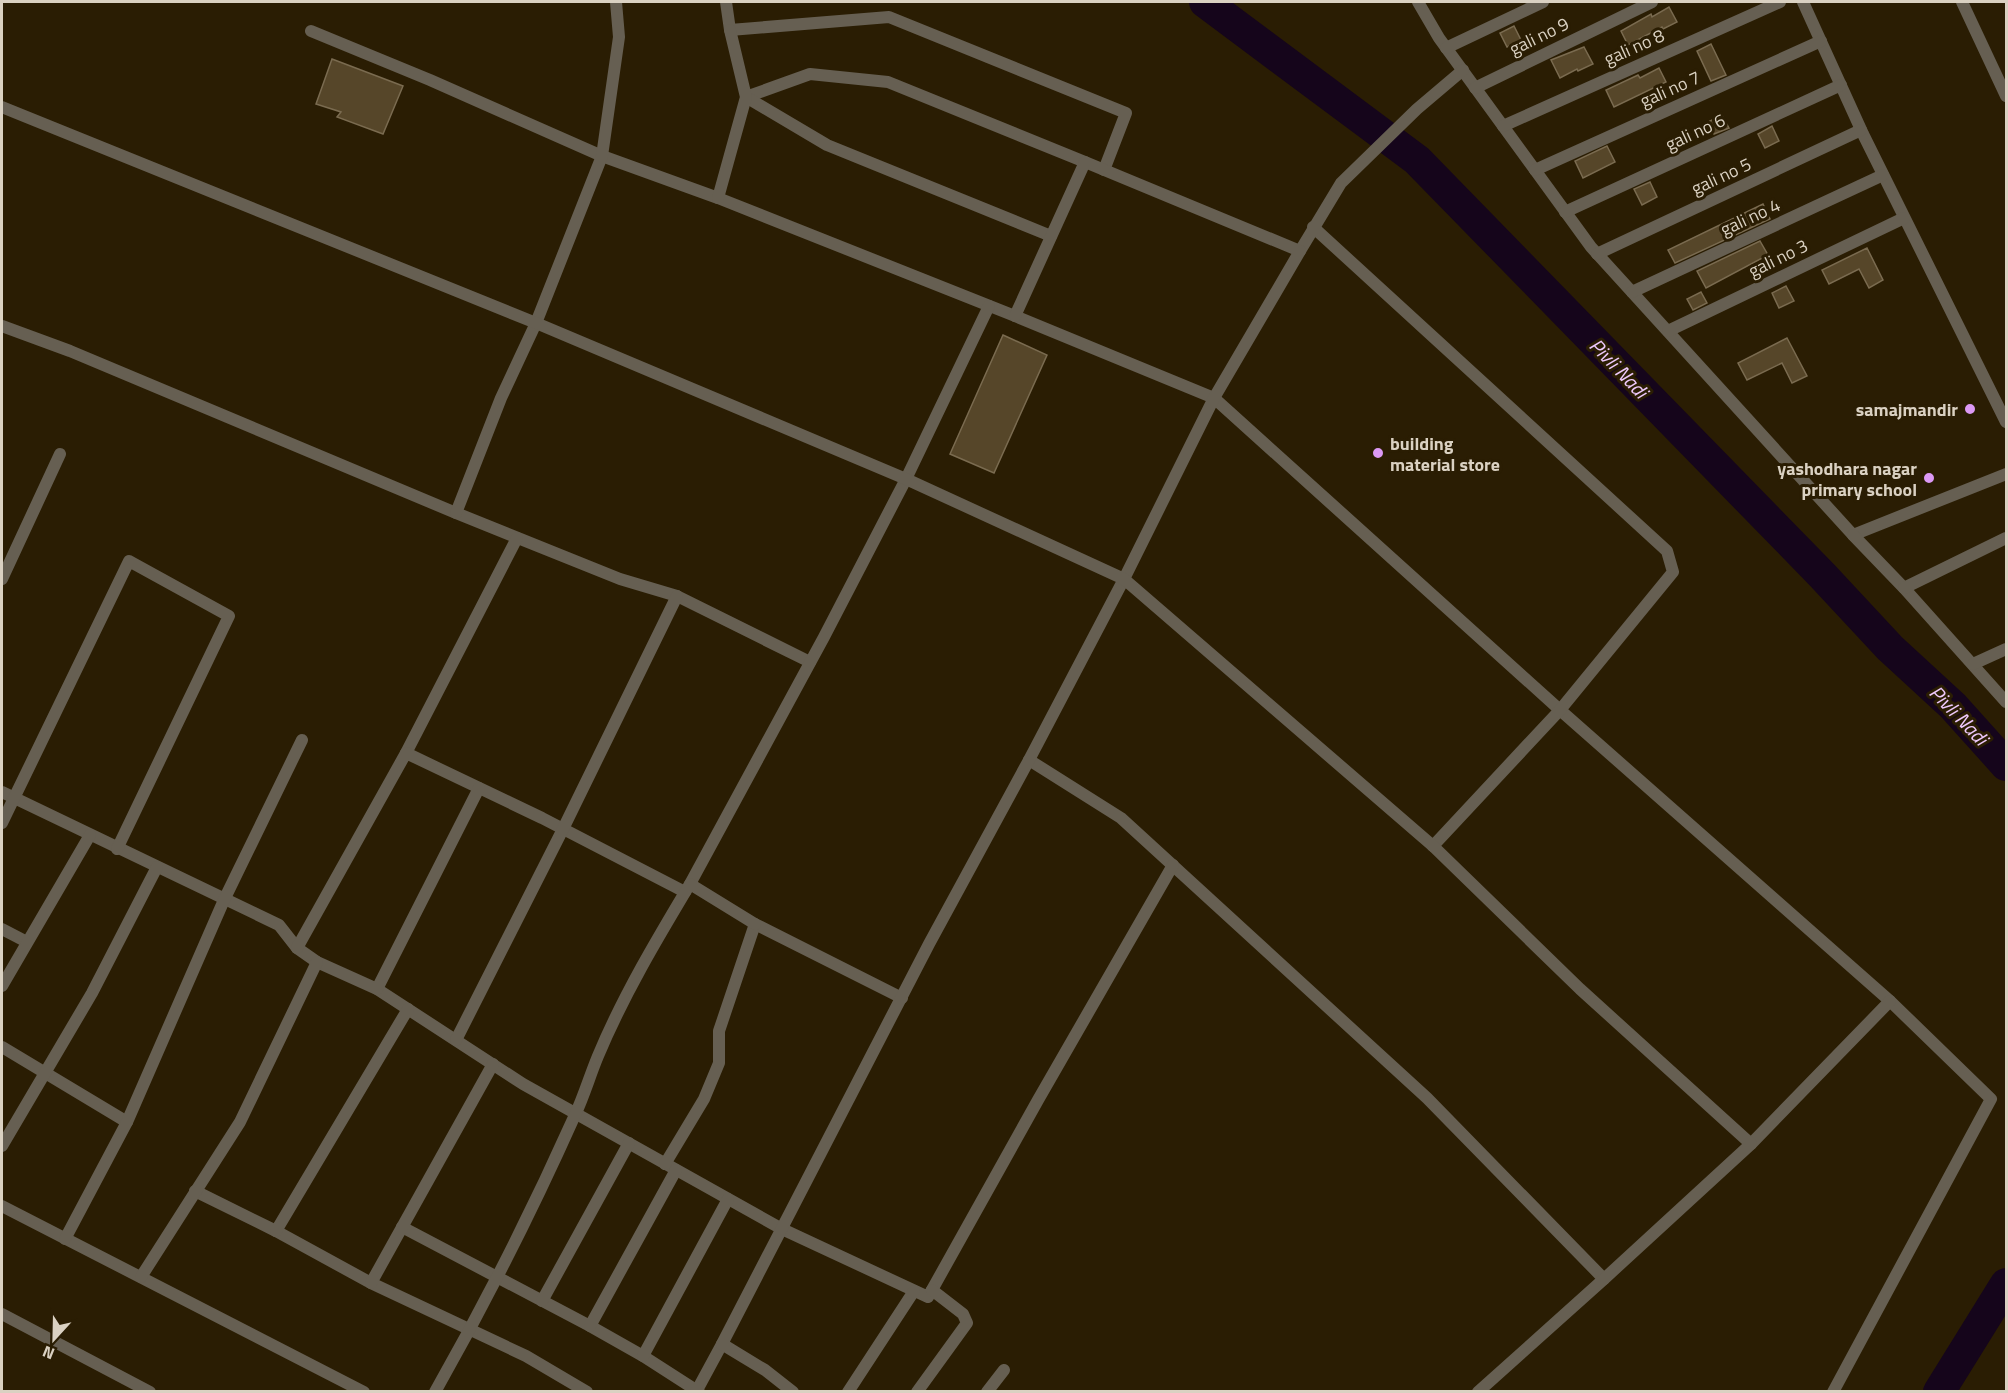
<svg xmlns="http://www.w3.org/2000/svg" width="2008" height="1393" font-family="'Titillium Web',sans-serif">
  <rect width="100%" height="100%" fill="#2a1d03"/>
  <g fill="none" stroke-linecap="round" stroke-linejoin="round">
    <g stroke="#15051b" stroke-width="32">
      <path d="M1205 2 1417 160 1822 575 1890 648 1953 706 2006 765"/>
      <path d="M1939 1392 2006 1284"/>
    </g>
  </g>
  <g fill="#564629" stroke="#7a6b50" stroke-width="1.5">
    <path d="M1669 7 1677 22 1663 29 1662 27 1628 45 1621 31 1651 14 1652 17Z"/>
    <path d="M1514 26 1521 40 1507 47 1500 33Z"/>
    <path d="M1711 44 1726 75 1711 81 1697 51Z"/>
    <path d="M1584 47 1593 64 1578 71 1577 69 1560 78 1551 60Z"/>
    <path d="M332 59 403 86 383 134 337 117 341 112 316 104Z"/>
    <path d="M1659 68 1666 82 1614 107 1606 90 1638 75 1640 78Z"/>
    <path d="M1722 115 1729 128 1714 134 1708 122Z"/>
    <path d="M1772 126 1779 141 1765 148 1758 134Z"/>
    <path d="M1607 146 1615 162 1583 178 1575 161Z"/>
    <path d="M1650 182 1657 197 1642 205 1634 189Z"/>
    <path d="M1763 204 1770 219 1675 263 1668 250Z"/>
    <path d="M1760 241 1768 255 1706 288 1697 271Z"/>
    <path d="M1867 248 1883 280 1869 288 1859 269 1829 284 1822 270Z"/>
    <path d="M1786 286 1794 301 1779 308 1772 293Z"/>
    <path d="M1701 292 1707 303 1693 310 1687 299Z"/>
    <path d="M1003 335 1047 355 994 473 950 454Z"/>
    <path d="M1787 338 1807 376 1792 383 1782 363 1747 380 1738 363Z"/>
  </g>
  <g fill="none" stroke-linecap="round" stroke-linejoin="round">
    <g stroke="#665f52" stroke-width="12">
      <path d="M726 2 730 30 889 17 1126 113 1104 170"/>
      <path d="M1418 2 1439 38 1591 247 1853 535 2006 474"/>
      <path d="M1803 2 1863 134 2006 422"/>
      <path d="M311 31 430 80 602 156 718 198 1015 316 1214 398 1560 710 1890 1001 1991 1099 1833 1392"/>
      <path d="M1446 48 1543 2"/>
      <path d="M1475 88 1652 2"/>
      <path d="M746 97 810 74 888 82 1085 162"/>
      <path d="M746 97 827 145 1051 236"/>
      <path d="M1503 126 1780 2"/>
      <path d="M1535 170 1821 41"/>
      <path d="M718 198 746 97 730 30"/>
      <path d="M1565 212 1841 85"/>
      <path d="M1313 227 1667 551 1673 572 1560 710 1433 846"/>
      <path d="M1300 251 1341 183 1417 109 1463 70"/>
      <path d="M1597 254 1861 130"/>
      <path d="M1632 292 1883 175"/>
      <path d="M2 326 70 351 456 513 620 579 677 596 810 662"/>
      <path d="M1668 331 1904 218"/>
      <path d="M456 513 501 398 536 323 602 156 619 37 616 2"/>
      <path d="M1853 535 1904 588 2006 702"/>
      <path d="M2 579 60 454"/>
      <path d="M1904 588 2006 538"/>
      <path d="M1973 664 2006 649"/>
      <path d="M406 753 517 538"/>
      <path d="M1029 760 1121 818 1427 1098 1604 1279"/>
      <path d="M2 792 279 925 297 948 317 962 377 989 523 1084 782 1229 928 1297 1038 1100 1173 865"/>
      <path d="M2 823 129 561 229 616 117 849"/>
      <path d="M690 884 824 637 906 479 989 306"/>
      <path d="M2 929 27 942"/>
      <path d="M297 948 406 753 542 818 685 892"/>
      <path d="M2 986 90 835"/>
      <path d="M377 989 479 788"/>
      <path d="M456 1040 563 829 677 596"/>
      <path d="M2 1047 127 1122"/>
      <path d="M1751 1144 1890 1001"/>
      <path d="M2 1146 92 993 157 867"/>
      <path d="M665 1164 704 1099 719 1063V1031L755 924 902 998"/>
      <path d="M195 1191 276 1231 371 1283 526 1356 587 1392"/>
      <path d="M2 1206 364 1392"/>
      <path d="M402 1227 590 1326 643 1356 699 1392"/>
      <path d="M276 1231 408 1009"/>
      <path d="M65 1239 127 1122 224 900 302 740"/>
      <path d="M141 1277 240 1122 317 962"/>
      <path d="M371 1283 493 1064"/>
      <path d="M542 1301 629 1143"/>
      <path d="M2 1314 150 1392"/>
      <path d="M590 1326 676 1170"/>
      <path d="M643 1356 728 1199"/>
      <path d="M435 1392C486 1302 533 1209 575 1115 584 1096 590 1075 598 1056 623 996 657 939 690 884L755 924"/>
      <path d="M696 1392 722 1344"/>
      <path d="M793 1392 765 1370 722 1344 929 944 1029 760 1124 579 1214 398 1300 251 1085 162 1015 316"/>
      <path d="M848 1392 914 1291"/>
      <path d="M917 1392 967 1323 963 1314 932 1290"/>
      <path d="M987 1392 1004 1370"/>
    </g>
    <g stroke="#665f52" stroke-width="12">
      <path d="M1962 2 2006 96"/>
      <path d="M2 107 536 323 906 479 1124 579 1433 846 1580 989 1751 1144 1604 1279 1478 1392"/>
    </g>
  </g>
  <g fill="#dc99f5" stroke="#2a1d03" stroke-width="2">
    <circle cx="1970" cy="409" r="6"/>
    <circle cx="1378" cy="453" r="6"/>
    <circle cx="1929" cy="478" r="6"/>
  </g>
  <g text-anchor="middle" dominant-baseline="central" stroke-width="6" stroke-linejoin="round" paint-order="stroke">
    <g font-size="18" fill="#dad1c2" stroke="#2a1d03">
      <text transform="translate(1539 36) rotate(-26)">gali no 9</text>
      <text transform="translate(1634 47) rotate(-24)">gali no 8</text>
      <text transform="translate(1670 89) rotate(-24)">gali no 7</text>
      <text transform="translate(1695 132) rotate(-25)">gali no 6</text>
      <text transform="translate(1721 176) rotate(-25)">gali no 5</text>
      <text transform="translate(1750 217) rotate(-25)">gali no 4</text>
      <text transform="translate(1778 258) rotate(-26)">gali no 3</text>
    </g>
    <g font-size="18" font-weight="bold" fill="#dad1c2" stroke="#2a1d03" text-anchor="end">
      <text x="1958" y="409">samajmandir</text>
      <text x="1390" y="443" text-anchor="start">building<tspan x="1390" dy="21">material store</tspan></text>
      <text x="1917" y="468">yashodhara nagar<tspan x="1917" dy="21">primary school</tspan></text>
    </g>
    <g font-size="20" font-style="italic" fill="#eec9fc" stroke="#2a1d03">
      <text transform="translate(1619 368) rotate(46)">Pivli Nadi</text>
      <text transform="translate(1959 715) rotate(46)">Pivli Nadi</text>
    </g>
  </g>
  <rect width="2008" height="1393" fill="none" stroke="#dad1c2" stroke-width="6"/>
  <g transform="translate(54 1339) rotate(202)" stroke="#2a1d03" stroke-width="4.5" paint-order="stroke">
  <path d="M0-4.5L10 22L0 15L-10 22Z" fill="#dad1c2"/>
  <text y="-9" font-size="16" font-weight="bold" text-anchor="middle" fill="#dad1c2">N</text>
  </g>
</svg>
